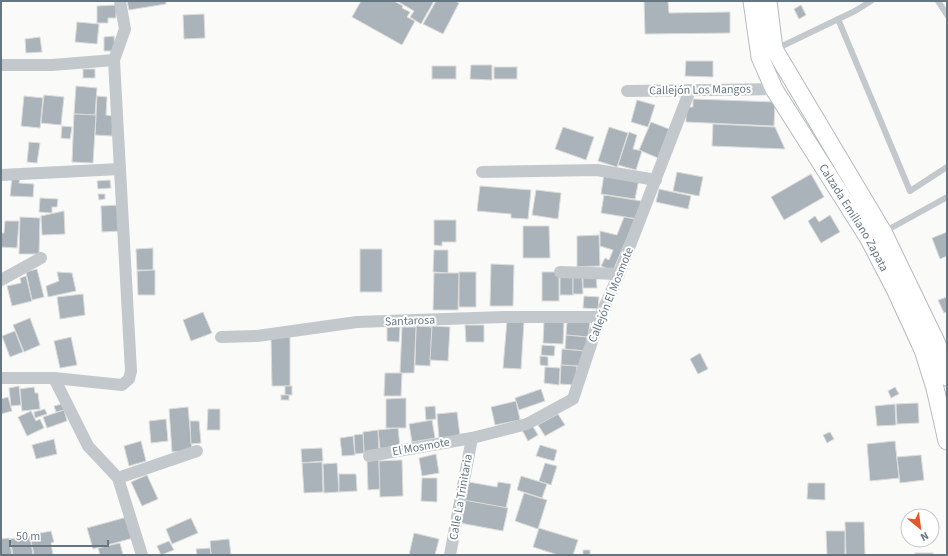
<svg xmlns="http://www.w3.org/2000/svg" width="948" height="556" font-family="'Source Sans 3',sans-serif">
  <rect width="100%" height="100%" fill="#fafaf8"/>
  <g fill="#aab3b9" stroke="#dcdcda">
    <path d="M127 1H166V4L129 10Z"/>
    <path d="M361 1H394L403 6 402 8 410 12 407 17 415 21 402 45 352 17Z"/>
    <path d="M397 1H434L421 24 410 17 414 11Z"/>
    <path d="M436 1H455L459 3 443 34 423 24Z"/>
    <path d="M644 1H668L669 13 730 12V33L645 34Z"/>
    <path d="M116 5V18H108V23H97V6Z"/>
    <path d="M801 5 806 15 799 19 794 9Z"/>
    <path d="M204 14 205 38 184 39 183 15Z"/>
    <path d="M77 22 99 24 97 44 75 42Z"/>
    <path d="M114 36 115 51H104V37Z"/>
    <path d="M40 37 42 52 26 53 25 39Z"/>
    <path d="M686 61H713V77L685 76Z"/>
    <path d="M471 65H492V80L470 79Z"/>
    <rect x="432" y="66" width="24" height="13"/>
    <rect x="494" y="67" width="23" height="12"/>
    <rect x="83" y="69" width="12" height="9"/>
    <path d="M76 86 97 88 95 115 74 114Z"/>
    <path d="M44 95 64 97 61 125 41 123Z"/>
    <path d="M24 96 43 98 40 128 21 126Z"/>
    <path d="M97 96 107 97 106 115 113 116 112 136 95 135Z"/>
    <path d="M693 99 775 102 774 126 686 122V107H693Z"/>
    <path d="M637 100 655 105 648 127 631 122Z"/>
    <path d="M74 114 96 115 93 163 72 162Z"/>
    <path d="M651 122 669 129 658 158 639 150Z"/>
    <path d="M713 124 775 127 785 149 712 146Z"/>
    <path d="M62 126 72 127 70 139 61 138Z"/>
    <path d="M563 127 594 137 586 160 555 149Z"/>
    <path d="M609 127 628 133 617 167 598 161Z"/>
    <path d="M629 132 637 135 633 149 642 151 636 170 618 165Z"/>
    <path d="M29 142 40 143 37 163 27 162Z"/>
    <path d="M677 172 703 177 699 196 673 191Z"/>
    <path d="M604 174 639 179 635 199 601 194Z"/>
    <path d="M811 174 824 197 784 220 771 197Z"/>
    <path d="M12 178H20L19 183 34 184 33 197 10 196Z"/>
    <path d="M110 180 111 188 98 189 97 181Z"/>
    <path d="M480 186 531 190 528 219 511 218V214L477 211Z"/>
    <path d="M659 189 691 196 688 209 656 202Z"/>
    <path d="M536 190 561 193 558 219 532 215Z"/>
    <path d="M98 194H105V199L99 200Z"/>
    <path d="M604 195 641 201 638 219 601 213Z"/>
    <path d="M40 198 58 199 57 207H52V213L39 212Z"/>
    <path d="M119 205 120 231 102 232 101 206Z"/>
    <path d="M64 211 65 234 42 235 41 216Z"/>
    <path d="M830 215 840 232 821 243 808 221 815 216 819 222Z"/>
    <path d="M20 217 40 218 39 254H19Z"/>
    <path d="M624 217 635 219 613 271 601 266 605 258 609 260 613 250 600 246V231L617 235Z"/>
    <path d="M434 220H456V242H442V246L434 245Z"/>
    <path d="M5 221H19L17 248 1 247V233H4Z"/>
    <path d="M523 226H549L550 258H523Z"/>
    <path d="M947 232V256L940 259 932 238Z"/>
    <path d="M599 235 600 266 577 267V236Z"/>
    <path d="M153 248V270H137L136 249Z"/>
    <rect x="360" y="249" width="22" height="43"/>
    <path d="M434 250H448V273L433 272Z"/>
    <path d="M491 264 514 265 513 306H490Z"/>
    <path d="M37 269 44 297 32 300 26 272Z"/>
    <path d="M155 270V295H138L137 271Z"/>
    <path d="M57 272 72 273 76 291 48 297 46 286 59 281Z"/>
    <rect x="459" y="272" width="17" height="35"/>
    <rect x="542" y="272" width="17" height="29"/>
    <path d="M434 273H459L458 310H433Z"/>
    <rect x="560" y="275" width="13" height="20"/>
    <path d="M573 275H582L583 294H573Z"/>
    <path d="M583 275H596L597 288H583Z"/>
    <path d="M26 276 32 301 12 306 7 286 21 283 20 278Z"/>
    <path d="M83 294 85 315 60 319 57 297Z"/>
    <path d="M584 296 599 297 598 309 583 308Z"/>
    <path d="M947 297V312L944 313 938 300Z"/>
    <path d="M203 312 212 333 191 341 183 320Z"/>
    <path d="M30 318 40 345 24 352 13 325Z"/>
    <path d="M507 320 524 321 521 369 503 368Z"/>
    <path d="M544 321 564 322 563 344 543 343Z"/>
    <path d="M567 321 590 322 588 337 566 335Z"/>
    <path d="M465 325H484V342H466Z"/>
    <path d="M416 326 432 327 430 366 415 365Z"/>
    <path d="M432 326 450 327 448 361 430 360Z"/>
    <path d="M387 327H400L399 342 387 341Z"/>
    <path d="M402 327H416L414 373H400Z"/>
    <path d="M15 331 23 352 10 357 2 336Z"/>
    <path d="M566 335 587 337 586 351 565 349Z"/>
    <path d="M71 337 77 365 60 368 54 341Z"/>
    <path d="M271 337H290V386H272Z"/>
    <path d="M542 345 555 346 554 356 541 355Z"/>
    <path d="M562 349 585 351 580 366 561 365Z"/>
    <path d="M700 353 708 369 698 374 690 359Z"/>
    <path d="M540 356 548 357V366L540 365Z"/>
    <path d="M561 365 577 366 575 385 560 384Z"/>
    <path d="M545 367 560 368 559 385 544 383Z"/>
    <path d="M385 373H402L401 396H384Z"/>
    <path d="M19 386 21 405 11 406 9 388Z"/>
    <rect x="285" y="386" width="7" height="9"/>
    <path d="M34 387 35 393H38L40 409 22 411 20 389Z"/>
    <path d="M895 387 899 394 891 398 888 391Z"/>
    <path d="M541 389 545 401 519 410 515 398Z"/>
    <rect x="281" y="395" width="8" height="5"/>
    <path d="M8 397 12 411 1 414V399Z"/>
    <path d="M406 398V428H386V399Z"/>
    <path d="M516 401 520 420 495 425 491 407Z"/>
    <path d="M918 403 919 423 897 424 896 404Z"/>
    <path d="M62 404 64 410 56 412 54 406Z"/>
    <path d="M895 404 896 425 877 426 875 406Z"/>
    <path d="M435 406 436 419 426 420 425 407Z"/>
    <path d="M188 407 192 450 172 452 169 409Z"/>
    <path d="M45 409 47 414 35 418 34 412Z"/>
    <path d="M208 409H220V430H207Z"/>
    <path d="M64 410 67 421 47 428 43 417Z"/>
    <path d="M31 411 36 421 40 419 44 428 27 436 18 417Z"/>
    <path d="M457 412 460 436 439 438 437 414Z"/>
    <path d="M558 414 565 425 545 436 538 425Z"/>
    <path d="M166 419 168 441 151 443 149 421Z"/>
    <path d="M432 420 435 438 412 442 409 424Z"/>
    <path d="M190 421H199L201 443 191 444Z"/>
    <path d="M532 425 538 435 528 441 522 430Z"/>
    <path d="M398 428 400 447 380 449 378 430Z"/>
    <path d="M378 430 379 453 364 454 363 432Z"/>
    <path d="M830 432 834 439 827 443 823 435Z"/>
    <path d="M363 434 364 453 355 454 354 435Z"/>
    <path d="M353 436 355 455 342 456 340 438Z"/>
    <path d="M54 439 57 454 36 459 32 445Z"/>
    <path d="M141 441 146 461 129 466 124 446Z"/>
    <path d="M895 441 899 478 870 481 867 444Z"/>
    <path d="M540 445 557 450 554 461 536 456Z"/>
    <path d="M322 448 323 461 302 463 301 449Z"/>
    <path d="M436 454 439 473 422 476 419 458Z"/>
    <path d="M921 455 924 480 900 483 897 457Z"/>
    <path d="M367 460H379L380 489 368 490Z"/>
    <path d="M402 460 403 496 380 497 379 461Z"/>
    <path d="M322 462 323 492 304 493 302 463Z"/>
    <path d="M337 463 339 492 324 493 323 464Z"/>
    <path d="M545 463 557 466 551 485 539 481Z"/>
    <path d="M339 474H356L357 491 339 492Z"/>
    <path d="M147 475 158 499 142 506 131 482Z"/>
    <path d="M521 476 547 484 542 498 517 490Z"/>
    <path d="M422 478H437V502L421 501Z"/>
    <path d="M469 482 497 487 498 482 511 484 506 508 465 501Z"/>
    <path d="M808 483H825V500L807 499Z"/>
    <path d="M524 493 547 500 538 529 515 521Z"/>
    <path d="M464 500 508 508 503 531 460 523Z"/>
    <path d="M127 517 133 538 93 549 87 528Z"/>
    <path d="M191 518 198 533 172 544 166 529Z"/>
    <path d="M845 522H864L865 555H846Z"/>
    <path d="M539 528 578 540 573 555H558L533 547Z"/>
    <path d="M51 531 54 542 51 543 53 555H34L30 535Z"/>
    <path d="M826 531H845V555H827Z"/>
    <path d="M414 533 439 539 435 555H409Z"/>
    <path d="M30 536 33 555H13L10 539Z"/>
    <path d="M9 538 12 555H1V539Z"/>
    <path d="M229 539 231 555H211L210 541Z"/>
    <path d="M169 541 174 550 161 555 157 546Z"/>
    <path d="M120 543 123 555H100L98 548Z"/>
    <path d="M210 548 211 555H197L196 549Z"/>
    <rect x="583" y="550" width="7" height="5"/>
    <rect x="915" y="553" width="18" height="2"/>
  </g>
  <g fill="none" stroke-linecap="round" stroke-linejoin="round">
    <defs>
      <g id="secondary">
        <path id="s1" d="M752 1 760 57 774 89 869 239 895 289 923 350 935 388 947 441"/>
        <path d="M768 1 774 49 883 232 937 344 947 377"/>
      </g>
    </defs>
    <use href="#secondary" stroke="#b3babf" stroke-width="19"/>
    <g stroke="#c3c8cc" stroke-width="6">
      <path d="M938 1 947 15"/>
      <path d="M838 19 910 191 947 167"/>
      <path d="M776 49 855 11 871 1"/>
      <path d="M884 232 947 197"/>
    </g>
    <g stroke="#c3c8cc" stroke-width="12">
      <path d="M1 65H52L114 60"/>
      <path d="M627 91 774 89"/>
      <path d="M482 172 597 170 656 180"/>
      <path d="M1 175 120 169"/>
      <path d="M560 272 619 274"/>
      <path d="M1 280 41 258"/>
      <path d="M221 337 257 336 357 322 504 317H600"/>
      <path d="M1 378H54L88 446 118 478 142 555"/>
      <path d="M54 378 122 385 129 379 131 371 114 60 125 29 120 1"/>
      <path d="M369 456 472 438 527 424 573 399 600 317 619 274 690 90"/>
      <path d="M118 478 197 451"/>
      <path d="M450 555 472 438"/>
    </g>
    <use href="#secondary" stroke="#fff" stroke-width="17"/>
  </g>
  <g text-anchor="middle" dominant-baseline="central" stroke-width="4" stroke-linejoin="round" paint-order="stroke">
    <g font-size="12" fill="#657683" stroke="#fff">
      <text transform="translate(700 90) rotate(-1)">Callejón Los Mangos</text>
      <text stroke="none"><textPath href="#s1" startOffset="243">Calzada Emiliano Zapata</textPath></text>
      <text transform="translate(611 295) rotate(-68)">Callejón El Mosmote</text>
      <text transform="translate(410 321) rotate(-2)">Santarosa</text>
      <text transform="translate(421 447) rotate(-10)">El Mosmote</text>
      <text transform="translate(461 497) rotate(-80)">Calle La Trinitaria</text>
    </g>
  </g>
  <rect width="948" height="556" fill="none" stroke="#657683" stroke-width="4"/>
  <g transform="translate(920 528) rotate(151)"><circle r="19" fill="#ffffff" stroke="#c1c8cd"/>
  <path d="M0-3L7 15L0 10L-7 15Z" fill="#e4572e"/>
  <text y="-6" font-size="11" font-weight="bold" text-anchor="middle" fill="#657683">N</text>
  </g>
  <path d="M10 540v6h98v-6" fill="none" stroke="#657683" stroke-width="2"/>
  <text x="16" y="540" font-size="12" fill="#657683" stroke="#ffffff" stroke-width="3" paint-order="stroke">50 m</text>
</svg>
